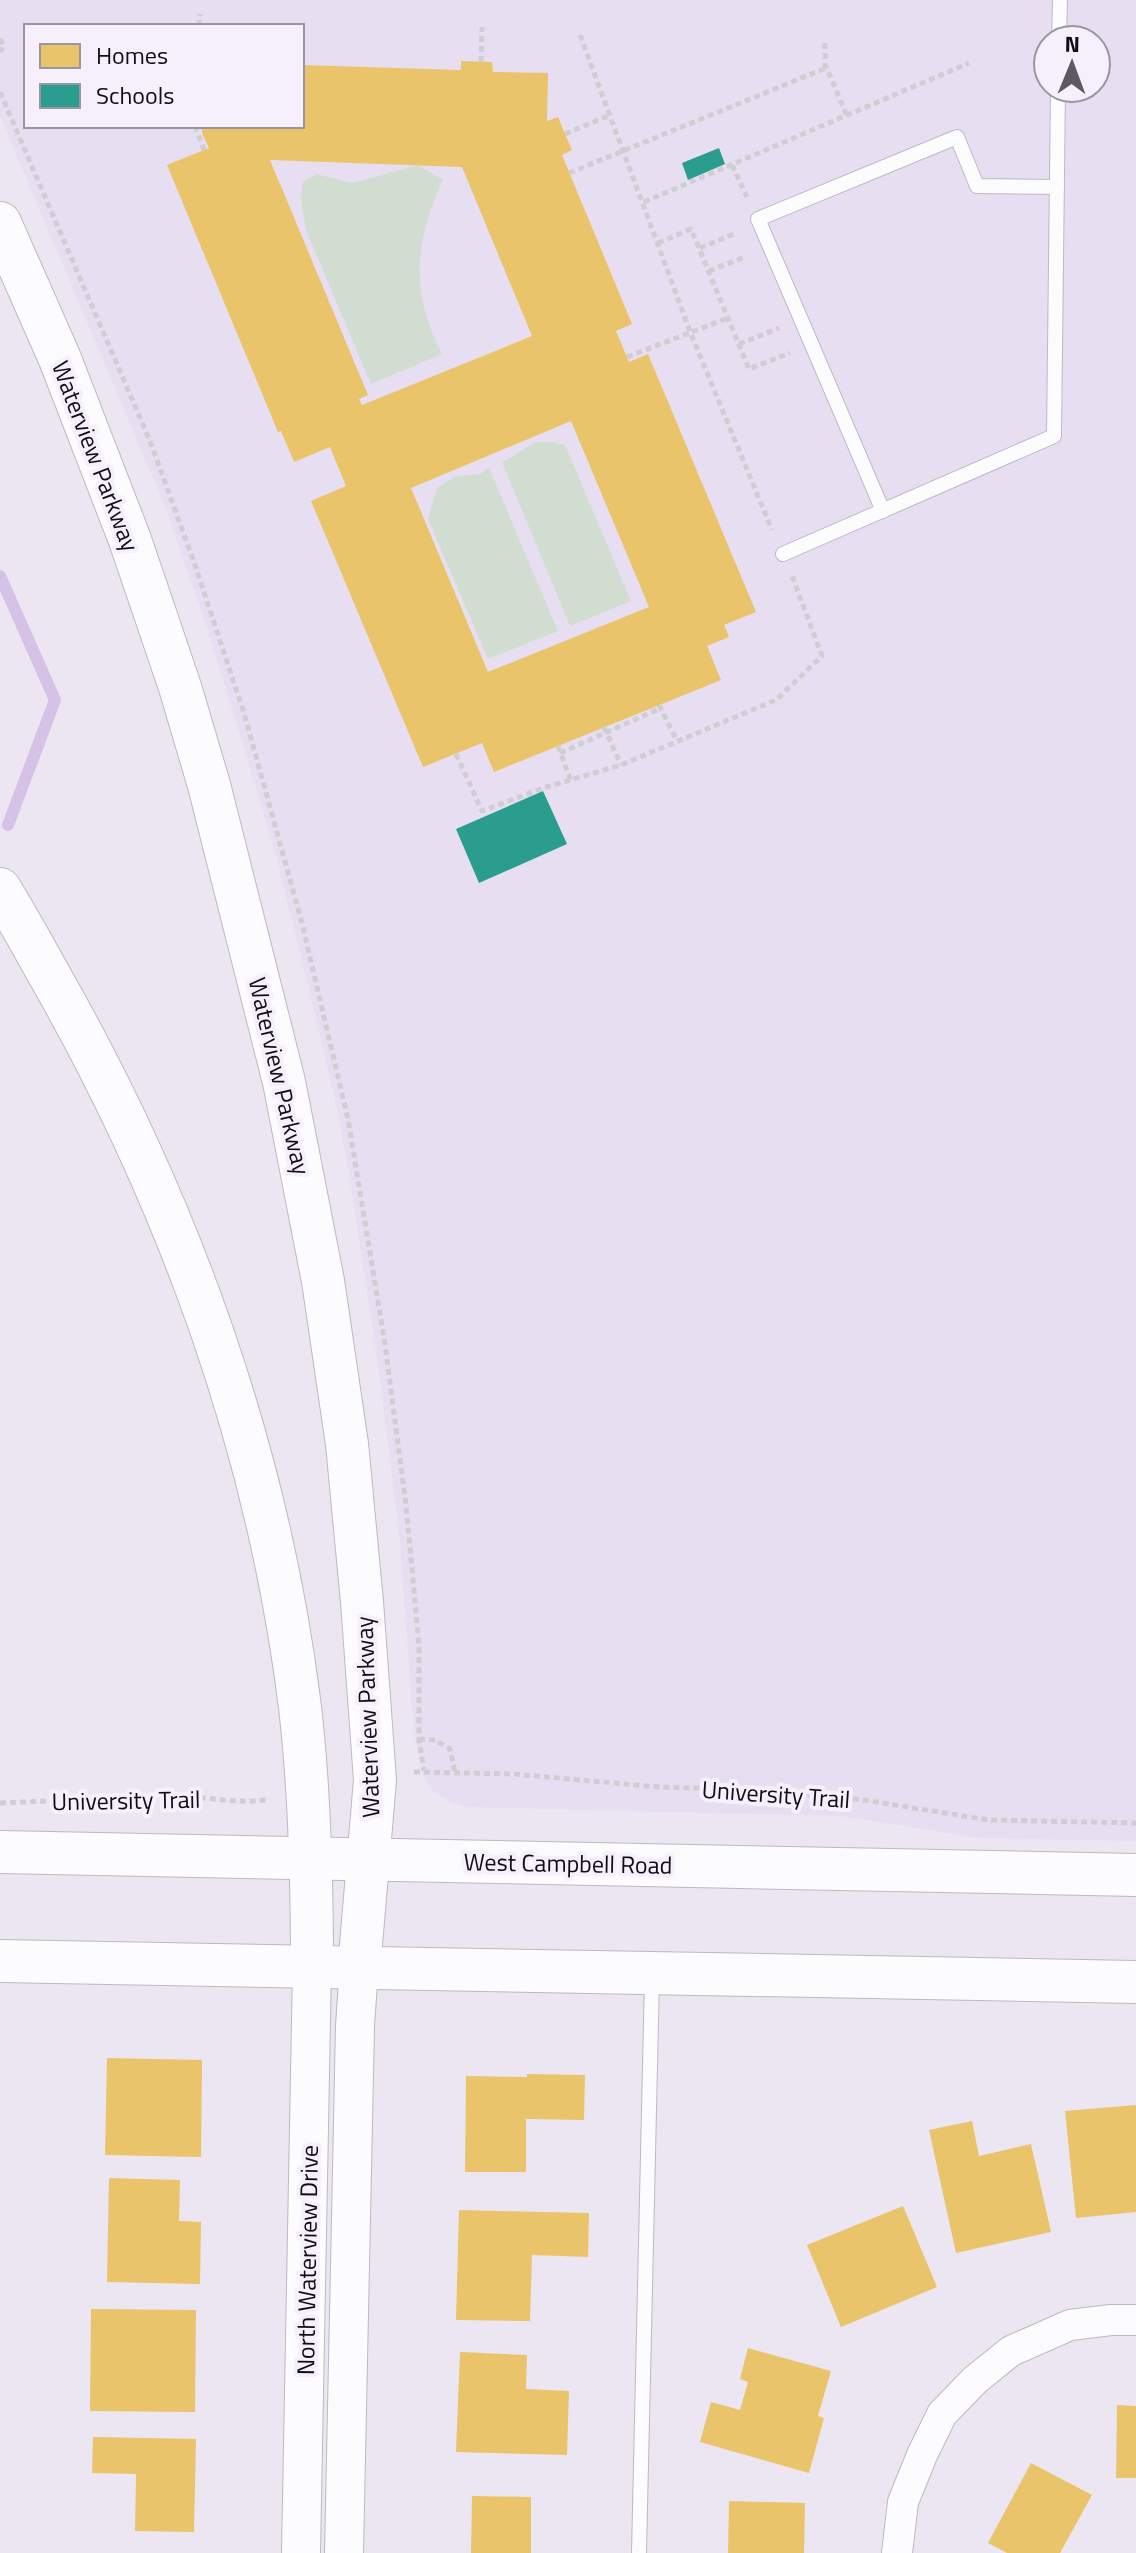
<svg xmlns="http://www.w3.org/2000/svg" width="1136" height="2553" font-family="'Titillium Web',sans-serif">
  <rect width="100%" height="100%" fill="#ebe6f1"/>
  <path fill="#e8def2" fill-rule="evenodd" d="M0 0H1136V1841L980 1838 841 1816 467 1807 450 1802 433 1791 423 1776 414 1735 400 1543 380 1379 351 1185 336 1105 313 1006 275 853 249 764 208 631 166 509 0 116ZM26 26H302V126H26ZM1048 40H1096V88H1048Z"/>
  <g fill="#d1ddd0">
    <path d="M418 165 443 180C414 243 410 291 442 354L371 384 306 230 301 198 303 182 316 174 352 183Z"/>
    <path d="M537 442H553L565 445 631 601 570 626 502 462C515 457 524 447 537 442Z"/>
    <path d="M489 468 558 631 488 659 428 519 437 488 454 477 480 474Z"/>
  </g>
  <g fill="#e9c46a" fill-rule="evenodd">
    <path d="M461 61 492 62 493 72 548 73 547 121 558 117 565 134 572 150 562 155 632 324 616 331 629 362 648 354 756 612 724 625 729 637 707 646 721 680 494 772 482 743 423 767 311 501 346 486 330 447 294 462 281 431 278 432 167 165 209 148 202 133V126H302V65L461 70ZM270 160 462 167 532 336 362 405 359 399 368 395ZM571 421 649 607 488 672 411 488Z"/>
    <path d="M107 2058 202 2060 201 2157 105 2155Z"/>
    <path d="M527 2074 585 2075 584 2120 526 2119V2172H465L466 2076 527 2077Z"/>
    <path d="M1136 2105V2212L1076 2218 1065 2111Z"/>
    <path d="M972 2121 979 2156 1031 2144 1051 2232 956 2253 929 2130Z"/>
    <path d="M109 2178 180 2180 179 2221 201 2222 200 2284 107 2282Z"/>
    <path d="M903 2206 937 2287 841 2327 807 2245Z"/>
    <path d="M459 2210 589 2213 588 2257 532 2255 530 2321 456 2320Z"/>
    <path d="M91 2309 196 2310 195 2412 90 2411Z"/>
    <path d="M748 2348 831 2371 818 2416 824 2418 809 2473 700 2442 711 2402 740 2410 748 2382 740 2379Z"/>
    <path d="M460 2352 527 2355 526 2389 569 2391 567 2455 456 2452Z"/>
    <path d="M1117 2405 1136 2406V2478H1116Z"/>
    <path d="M93 2437 196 2439 194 2532 135 2531 136 2474 92 2473Z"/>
    <path d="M1031 2463 1092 2495 1060 2553H1007L988 2543Z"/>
    <path d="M472 2496 531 2497V2553H471Z"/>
    <path d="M729 2501 805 2503 804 2553H728Z"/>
  </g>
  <g fill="#2a9d8f">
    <path d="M719 148 725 164 688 180 682 163Z"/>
    <path d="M543 791 567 844 479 883 456 829Z"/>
  </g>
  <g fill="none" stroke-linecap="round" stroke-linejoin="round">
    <path stroke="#d5c2e6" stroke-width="12" d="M0 576 55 700 8 825"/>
    <defs>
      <g id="service">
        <path d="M1059 40 1060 0"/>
        <path d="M883 511 758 219 957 137 977 186 1057 187"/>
        <path d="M783 554 1054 436 1058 88"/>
        <path d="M639 2553 652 1978"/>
      </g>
      <path id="minor" d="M897 2553 903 2502 922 2455 942 2414 975 2380 1011 2351 1070 2325 1111 2320H1136"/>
      <g id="tertiary">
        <path d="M301 2553 312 1967"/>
        <path d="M344 2553 355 2026 359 1968"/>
      </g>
      <g id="secondary">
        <path d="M0 223 60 359 130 540 180 687 209 785 284 1082 323 1281 347 1444 362 1602 375 1780 359 1968"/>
        <path d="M0 889C18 918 34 948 51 978 179 1203 268 1449 300 1707 310 1793 312 1880 312 1967"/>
        <path d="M0 1852 1136 1875"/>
        <path d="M0 1961 1136 1982"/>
      </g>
    </defs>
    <use href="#service" stroke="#bdb9c2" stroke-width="16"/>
    <use href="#minor" stroke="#bdb9c2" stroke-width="32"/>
    <use href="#tertiary" stroke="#bdb9c2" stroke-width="40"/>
    <use href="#secondary" stroke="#bdb9c2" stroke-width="44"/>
    <g stroke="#d0ced2" stroke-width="5" stroke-dasharray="6 4" stroke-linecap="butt">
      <path d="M199 26 200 14"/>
      <path d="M580 35 691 334 772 530"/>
      <path d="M0 39 4 46 0 52"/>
      <path d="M825 43V64L847 116"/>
      <path d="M481 62 482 27"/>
      <path d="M0 92 150 441 195 565 244 713 302 923 348 1119 385 1344 405 1497 412 1568 419 1647V1739L424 1771"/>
      <path d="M195 126 204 150"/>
      <path d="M565 134 610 115"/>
      <path d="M732 165 747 197"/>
      <path d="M569 173 826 68"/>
      <path d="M644 202 969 63"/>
      <path d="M658 243 691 229 749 369 790 353"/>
      <path d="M700 248 736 233"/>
      <path d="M709 271 745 257"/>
      <path d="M739 344 779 328"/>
      <path d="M627 357 728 318"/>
      <path d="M659 705 677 741"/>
      <path d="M604 727 621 765"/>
      <path d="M558 746 571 781"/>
      <path d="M560 753 661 708"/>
      <path d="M456 754 482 811 543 788 621 765 776 700 822 656 792 576"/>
      <path d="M419 1739 435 1740 450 1749 455 1772"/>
      <path d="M414 1772 514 1774 658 1787 777 1790 864 1800 989 1820 1136 1823"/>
      <path d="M0 1803C58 1801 114 1796 172 1796 205 1796 238 1805 270 1799"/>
    </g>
    <use href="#service" stroke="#fcfbfd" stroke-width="14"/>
    <use href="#minor" stroke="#fcfbfd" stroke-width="30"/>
    <use href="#tertiary" stroke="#fcfbfd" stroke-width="38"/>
    <use href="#secondary" stroke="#fcfbfd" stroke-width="42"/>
  </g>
  <g text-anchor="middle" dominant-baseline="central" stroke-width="8" stroke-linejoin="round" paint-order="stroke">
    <g font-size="24" fill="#100d14" stroke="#f6f0fd">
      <text transform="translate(96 456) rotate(69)">Waterview Parkway</text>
      <text transform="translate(280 1076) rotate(77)">Waterview Parkway</text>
      <text transform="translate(367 1717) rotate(-92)">Waterview Parkway</text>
      <text transform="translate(776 1794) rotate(4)">University Trail</text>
      <text transform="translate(126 1800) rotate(-1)">University Trail</text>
      <text transform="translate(568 1863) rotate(1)">West Campbell Road</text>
      <text transform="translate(307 2260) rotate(-89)">North Waterview Drive</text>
    </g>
  </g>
  <rect x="24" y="24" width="280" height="104" fill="#f6f0fd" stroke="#9a95a0" stroke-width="2"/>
  <rect x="40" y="44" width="40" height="24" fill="#e9c46a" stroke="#9a95a0" stroke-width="2"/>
  <text x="96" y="64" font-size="24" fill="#100d14">Homes</text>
  <rect x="40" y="84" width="40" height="24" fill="#2a9d8f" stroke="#9a95a0" stroke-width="2"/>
  <text x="96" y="104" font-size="24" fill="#100d14">Schools</text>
  <g transform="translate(1072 64) rotate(1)"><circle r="38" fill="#f6f0fd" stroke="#9a95a0" stroke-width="2"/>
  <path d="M0-6L14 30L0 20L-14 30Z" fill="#5d5961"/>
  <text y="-12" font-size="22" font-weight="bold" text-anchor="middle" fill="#100d14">N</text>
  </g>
</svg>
